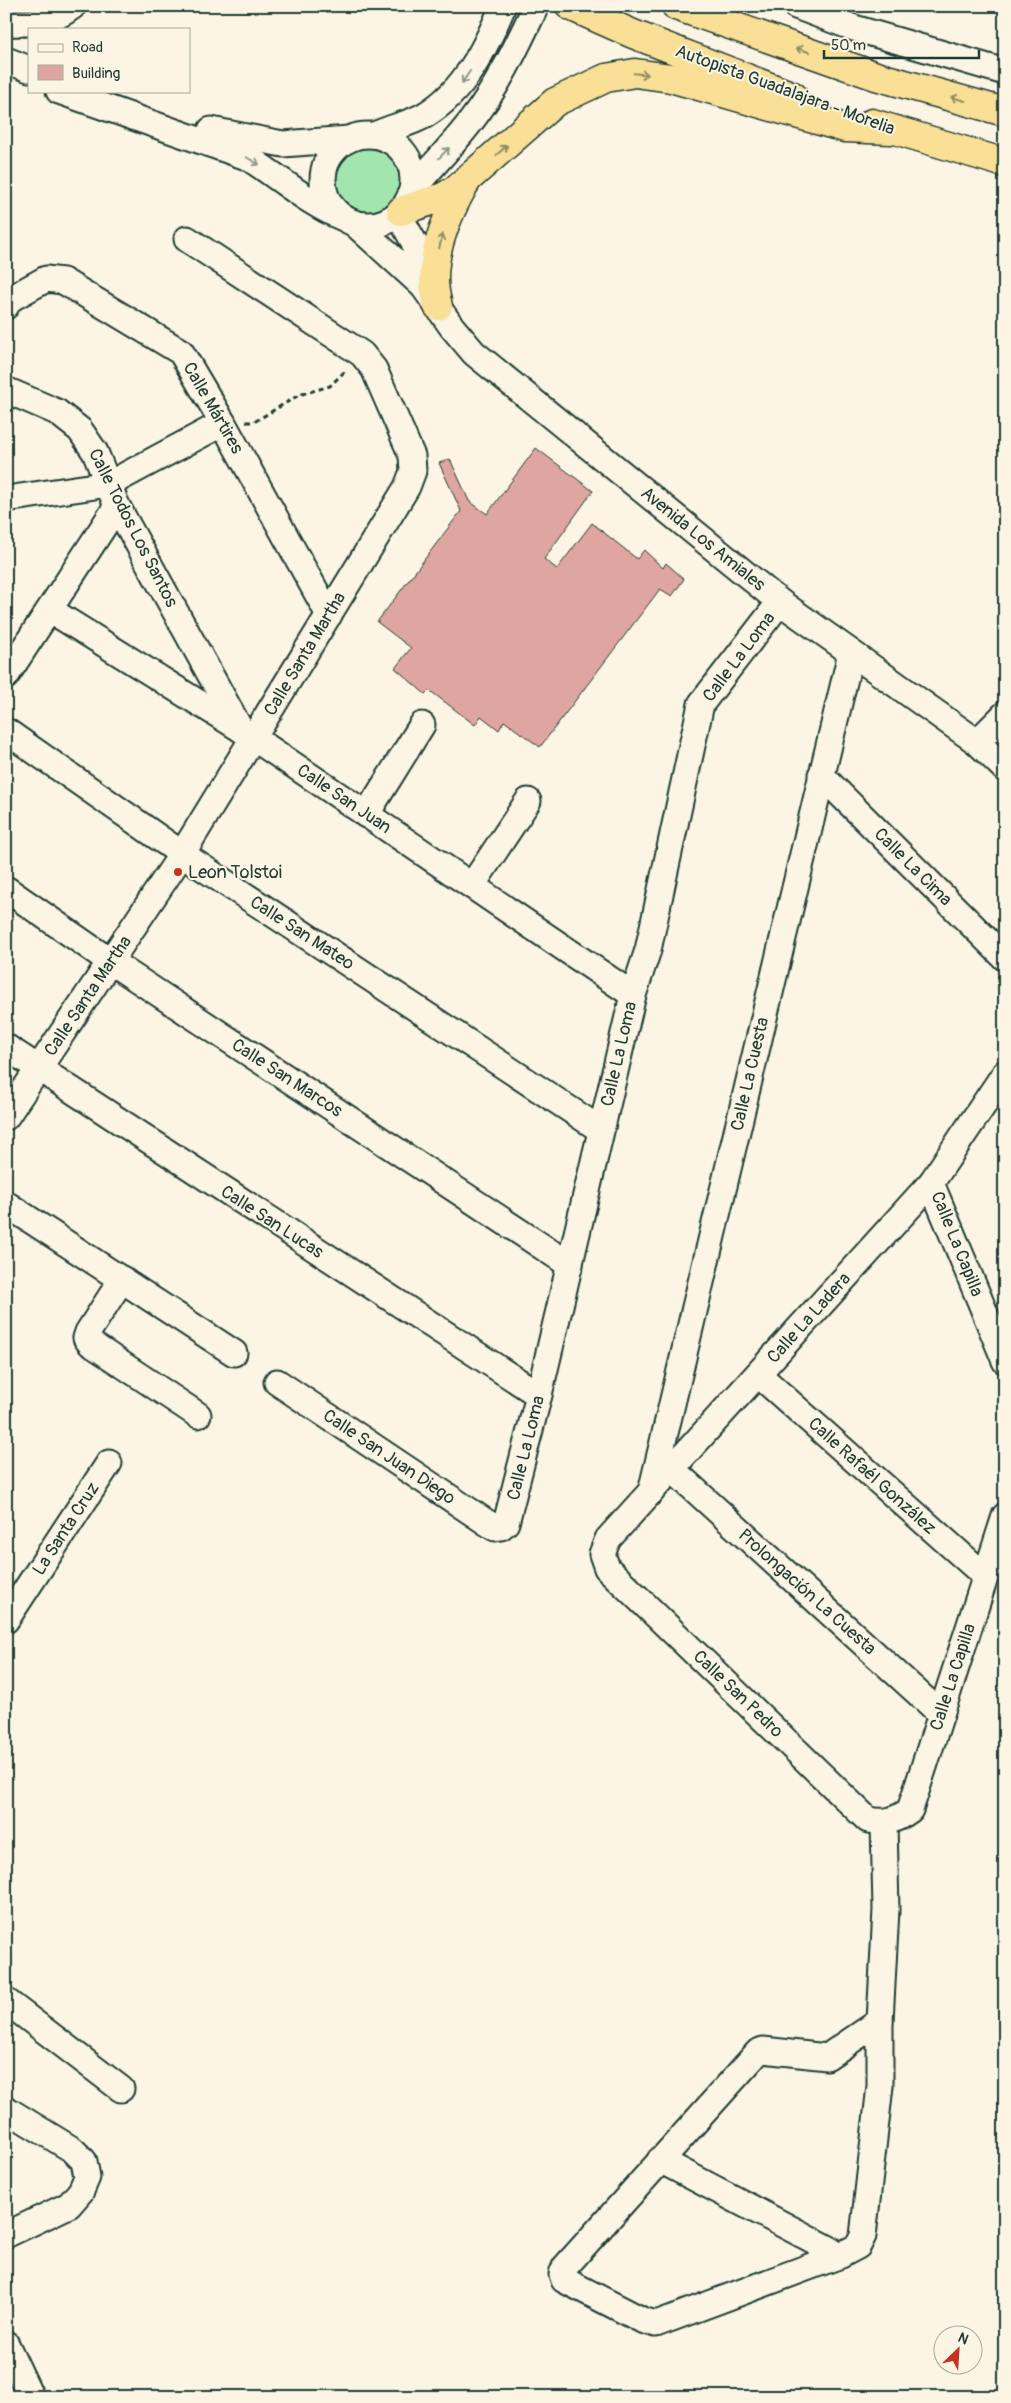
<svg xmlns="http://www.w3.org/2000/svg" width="1011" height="2403" font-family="Pangolin,sans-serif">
  <rect width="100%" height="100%" fill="#fcf5e5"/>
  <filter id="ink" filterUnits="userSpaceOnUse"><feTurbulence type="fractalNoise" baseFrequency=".02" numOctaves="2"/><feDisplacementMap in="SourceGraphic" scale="10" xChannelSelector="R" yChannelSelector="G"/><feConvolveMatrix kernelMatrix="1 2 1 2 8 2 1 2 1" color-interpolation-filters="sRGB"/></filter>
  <g filter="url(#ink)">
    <circle fill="#a2e5af" stroke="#609172" cx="366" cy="179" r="34"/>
    <path fill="#dfa5a0" stroke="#1f3d34" d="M536 448 593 491 544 559 557 569 592 523 637 559 644 550 663 568 666 563 684 579 672 596 660 589 540 747 504 721 499 730 481 716 475 725 429 690 425 694 395 668 411 648 377 622 461 511 439 463 450 459 469 501 487 514Z"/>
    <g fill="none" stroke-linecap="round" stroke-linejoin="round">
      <defs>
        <g id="minor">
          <path d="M796 6 854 28 1005 72"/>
          <path d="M6 23C33 24 51 23 73 6"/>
          <path d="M6 60 29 69"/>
          <path d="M59 91 247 157C279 177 306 202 341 217"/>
          <path d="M211 130 283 144 349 139"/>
          <path d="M375 135C391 127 410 124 425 115 465 91 486 47 503 6"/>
          <circle cx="368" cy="180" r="45"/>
          <path d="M412 190C432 166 454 144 472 120 499 85 517 46 536 6"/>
          <path d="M398 214 414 242 423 286"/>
          <path d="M355 224 423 286 452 327 474 353 780 602 977 742 1005 769"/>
          <path d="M6 306 10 299 46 279 63 281 181 352 223 423 329 615"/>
          <path d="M6 390 57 412 80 430 95 452 117 506 238 725"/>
          <path d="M6 499 109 484 223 423"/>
          <path d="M50 610 239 728 633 995"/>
          <path d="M6 676 117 506"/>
          <path d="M6 731 182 854 601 1130"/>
          <path d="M977 742 1005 714"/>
          <path d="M821 775 1005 958"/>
          <path d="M366 815 422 725"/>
          <path d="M473 884 528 801"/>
          <path d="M6 889 111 962 570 1265"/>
          <path d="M6 1047 539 1395"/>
          <path d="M1005 1073 931 1183 608 1539 602 1554 607 1568 868 1820C886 1823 895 1821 910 1810L1005 1516"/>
          <path d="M6 1117 182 854 407 487 413 471 412 456 374 369 362 354 187 239"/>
          <path d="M931 1183 1005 1361"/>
          <path d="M6 1204 234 1353"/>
          <path d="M122 1279 88 1332 86 1338 90 1343 198 1415"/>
          <path d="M759 1375 985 1576"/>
          <path d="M277 1382 495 1528 501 1527 506 1523 539 1395 633 995 648 950 701 704 780 602"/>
          <path d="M673 1470 941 1714"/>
          <path d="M651 1492 851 653"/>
          <path d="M6 1620 109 1463"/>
          <path d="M6 2001 121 2089"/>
          <path d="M6 2109 73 2150 84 2161 87 2177 81 2191 69 2205 6 2235"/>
          <path d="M660 2160 841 2255 858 2246 863 2236 880 2086V2021L886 1910 884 1823"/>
          <path d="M841 2255 656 2324 642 2320 564 2280 562 2274 565 2267 758 2052 763 2050 827 2057 880 2021"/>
          <path d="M6 2344 31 2397"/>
        </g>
        <g id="highway">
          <path d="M570 6 633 34 793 96"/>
          <path d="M676 6 876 76 1005 112"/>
          <path d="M872 123 1005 163"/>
          <path d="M401 211 443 197 455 190 555 102 606 78 635 73 671 78 845 128 890 130"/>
          <path d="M438 306C436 298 434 288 434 279 434 245 449 211 466 182"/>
        </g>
      </defs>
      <use href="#minor" stroke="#1f3d34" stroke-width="29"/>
      <use href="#highway" stroke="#1f3d34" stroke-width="31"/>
      <path stroke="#1f3d34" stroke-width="3" stroke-dasharray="5 4" stroke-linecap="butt" d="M246 422H254L299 395 330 386 347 369"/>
      <use href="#minor" stroke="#fcf5e5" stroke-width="25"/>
      <use href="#highway" stroke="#fadf96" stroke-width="28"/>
    </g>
    <defs><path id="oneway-shaft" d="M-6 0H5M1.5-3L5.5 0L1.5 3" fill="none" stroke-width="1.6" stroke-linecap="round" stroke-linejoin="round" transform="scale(1.25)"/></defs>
    <g stroke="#8c8e65">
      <use href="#oneway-shaft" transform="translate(803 50) rotate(-161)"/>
      <use href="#oneway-shaft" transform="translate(641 74) rotate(5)"/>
      <use href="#oneway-shaft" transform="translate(958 99) rotate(-164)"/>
      <use href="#oneway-shaft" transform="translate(502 150) rotate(-42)"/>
      <use href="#oneway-shaft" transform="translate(441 241) rotate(-76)"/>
    </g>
    <g stroke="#8e998c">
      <use href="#oneway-shaft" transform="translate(466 77) rotate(124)"/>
      <use href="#oneway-shaft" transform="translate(444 153) rotate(-46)"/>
      <use href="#oneway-shaft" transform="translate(253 161) rotate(30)"/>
    </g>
  </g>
  <circle fill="#c8321e" stroke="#fcf5e5" stroke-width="2" cx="178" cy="872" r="5"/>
  <g text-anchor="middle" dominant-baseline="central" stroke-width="4" stroke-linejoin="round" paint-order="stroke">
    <g font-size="18" fill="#1f3d34" stroke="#fcf5e5">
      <text transform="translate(785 90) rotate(20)">Autopista Guadalajara - Morelia</text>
      <text transform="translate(213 408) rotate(60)">Calle Mártires</text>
      <text transform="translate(133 528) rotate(63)">Calle Todos Los Santos</text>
      <text transform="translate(703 539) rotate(39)">Avenida Los Amiales</text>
      <text transform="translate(305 654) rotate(-59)">Calle Santa Martha</text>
      <text transform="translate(739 657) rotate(-53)">Calle La Loma</text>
      <text transform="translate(344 799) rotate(34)">Calle San Juan</text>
      <text transform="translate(913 867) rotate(45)">Calle La Cima</text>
      <text transform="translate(302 933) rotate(33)">Calle San Mateo</text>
      <text transform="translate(88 996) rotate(-56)">Calle Santa Martha</text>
      <text transform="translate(619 1054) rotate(-77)">Calle La Loma</text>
      <text transform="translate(750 1074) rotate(-77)">Calle La Cuesta</text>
      <text transform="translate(287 1078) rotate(33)">Calle San Marcos</text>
      <text transform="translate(272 1222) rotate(33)">Calle San Lucas</text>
      <text transform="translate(957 1244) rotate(68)">Calle La Capilla</text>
      <text transform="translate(809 1318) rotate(-48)">Calle La Ladera</text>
      <text transform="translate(526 1448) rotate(-76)">Calle La Loma</text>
      <text transform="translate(389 1457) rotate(34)">Calle San Juan Diego</text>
      <text transform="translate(872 1476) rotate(42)">Calle Rafaél González</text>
      <text transform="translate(66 1529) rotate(-57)">La Santa Cruz</text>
      <text transform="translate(807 1592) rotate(42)">Prolongación La Cuesta</text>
      <text transform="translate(953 1677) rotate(-72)">Calle La Capilla</text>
      <text transform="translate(738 1694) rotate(44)">Calle San Pedro</text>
    </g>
    <g font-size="18" fill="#1f3d34" stroke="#fcf5e5" text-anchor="start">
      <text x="188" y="872">Leon Tolstoi</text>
    </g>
  </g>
  <rect width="1011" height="2403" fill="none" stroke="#fcf5e5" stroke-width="25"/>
  <rect x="12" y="12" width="986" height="2378" fill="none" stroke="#1f3d34" stroke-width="2" filter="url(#ink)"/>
  <rect x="28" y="28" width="162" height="65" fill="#fcf5e5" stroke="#a4ab9e"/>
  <rect x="38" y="44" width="25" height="8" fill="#fcf5e5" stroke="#a4ab9e"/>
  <text x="72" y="52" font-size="15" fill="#1f3d34">Road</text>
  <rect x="38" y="65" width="25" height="15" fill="#dfa5a0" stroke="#a4ab9e"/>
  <text x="72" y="78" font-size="15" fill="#1f3d34">Building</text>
  <g transform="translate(958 2350) rotate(25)"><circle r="24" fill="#fcf5e5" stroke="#a4ab9e"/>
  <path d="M0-4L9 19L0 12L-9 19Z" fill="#c8321e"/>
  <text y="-8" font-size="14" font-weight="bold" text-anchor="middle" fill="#1f3d34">N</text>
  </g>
  <path d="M824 50v8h155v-8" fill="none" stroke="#1f3d34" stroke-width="2.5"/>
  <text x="831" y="50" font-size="15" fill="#1f3d34" stroke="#fcf5e5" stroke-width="4" paint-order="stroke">50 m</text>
</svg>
